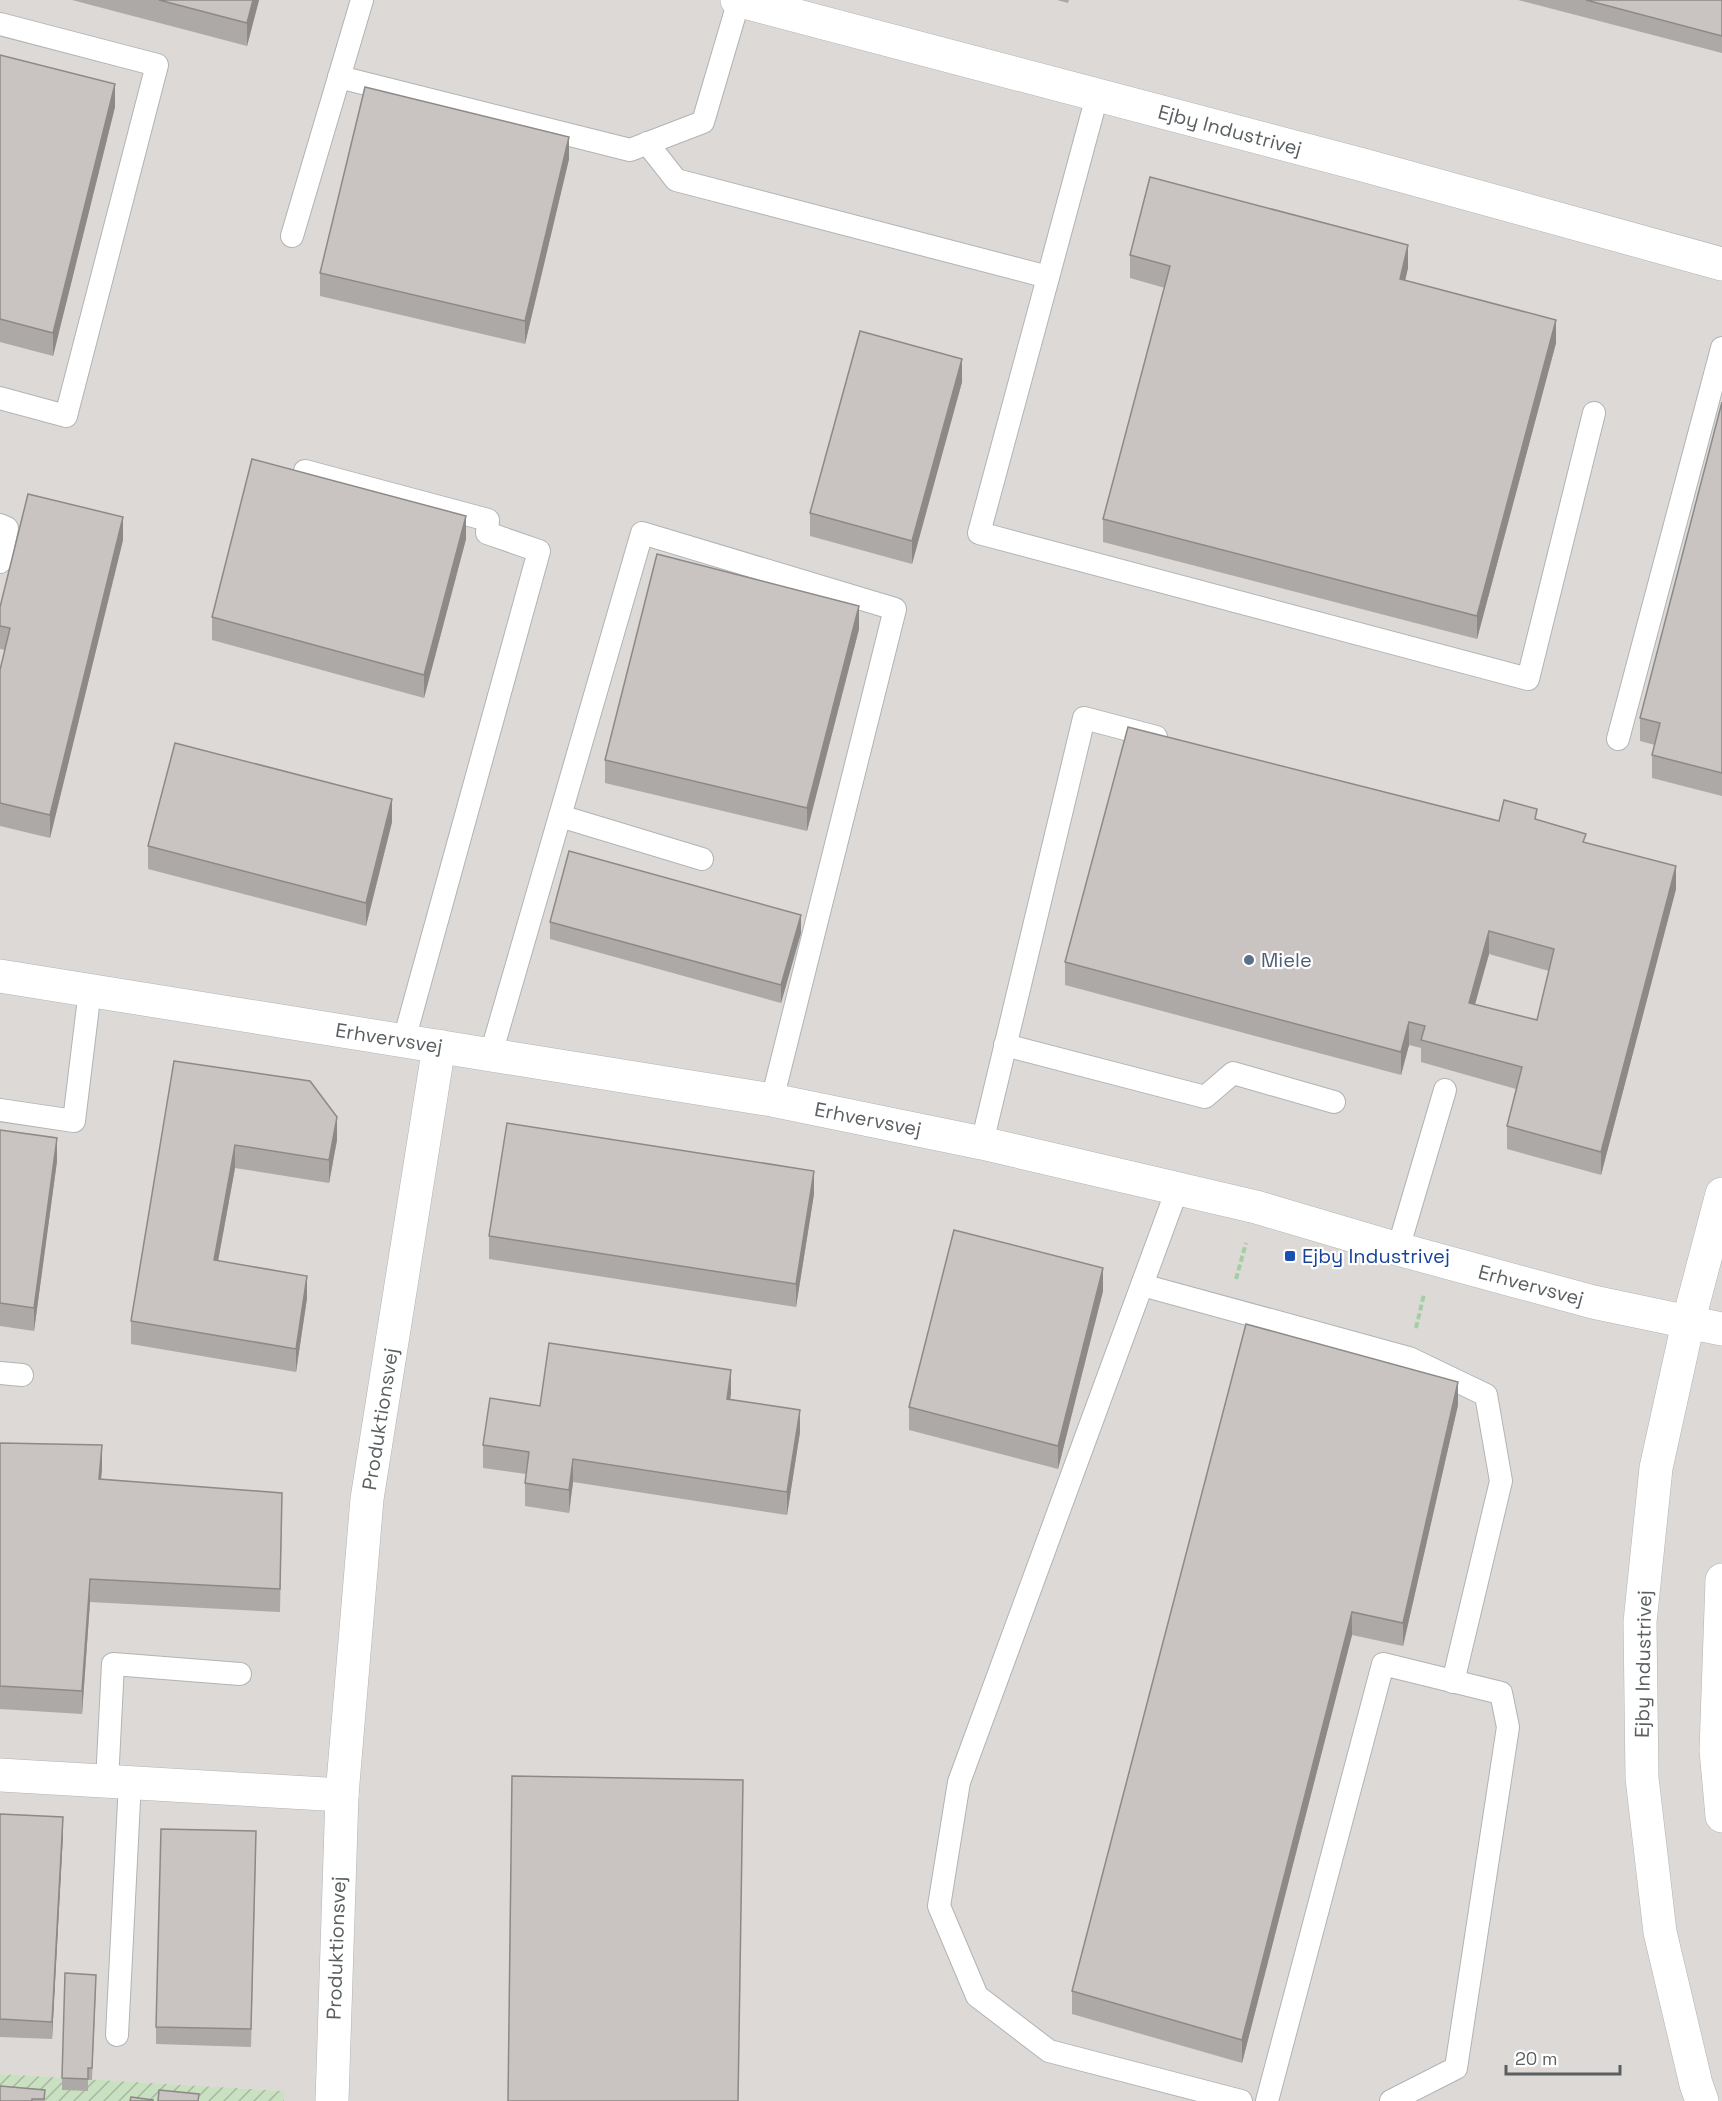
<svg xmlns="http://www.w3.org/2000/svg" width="1722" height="2101" font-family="'Space Grotesk',sans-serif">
  <defs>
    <pattern id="garden-furrows" width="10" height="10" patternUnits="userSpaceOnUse" patternTransform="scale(1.5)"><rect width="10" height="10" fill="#c9e0c1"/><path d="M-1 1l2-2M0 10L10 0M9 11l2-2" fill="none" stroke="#a6b9a0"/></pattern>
  </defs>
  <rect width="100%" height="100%" fill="#ebe7e2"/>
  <path fill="#ddd9d6" d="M0 0H1722V2101H284V2091L0 2074Z"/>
  <path fill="url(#garden-furrows)" d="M0 2074 284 2091V2101H0Z"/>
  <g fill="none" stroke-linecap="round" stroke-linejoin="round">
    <defs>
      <g id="service">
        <path d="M0 24 157 65 66 416 0 398"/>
        <path d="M339 77 630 150 703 122 739 0"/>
        <path d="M1097 96 979 533 1528 679 1594 413"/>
        <path d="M647 143 676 180 1048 277"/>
        <path d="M292 236 362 0"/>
        <path d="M305 471 488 520 487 533 539 551 404 1040"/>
        <path d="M0 525 7 528 0 562"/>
        <path d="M1618 739 1722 348"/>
        <path d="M560 816 702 859"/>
        <path d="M1005 1045 1205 1097 1233 1073 1334 1102"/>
        <path d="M491 1054 642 533 895 609 772 1100"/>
        <path d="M0 1110 74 1121 90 990"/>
        <path d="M982 1143 1084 718 1156 737"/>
        <path d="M1178 1187 959 1782 939 1906 977 1996 1049 2051 1241 2101"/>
        <path d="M1398 1249 1445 1090"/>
        <path d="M1142 1285 1409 1358 1486 1395 1501 1481 1453 1682"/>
        <path d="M0 1373 22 1375"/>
        <path d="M107 1782 113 1664 240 1674"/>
        <path d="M117 2035 130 1782"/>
        <path d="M1267 2101 1383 1664 1501 1693 1508 1727 1456 2068 1391 2101"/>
      </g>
      <g id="minor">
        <path d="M737 0 1363 165 1722 264"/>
        <path d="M0 976 772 1100 982 1143 1256 1207 1398 1249 1593 1302 1722 1329"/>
        <path d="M0 1775 342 1795"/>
        <path d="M332 2101 342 1795 367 1499 439 1046"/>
      </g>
      <g id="tertiary">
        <path d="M1722 1580 1716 1750 1722 1816"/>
        <path d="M1702 2101 1696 2084 1660 1932 1642 1778 1640 1622 1656 1468 1688 1323 1722 1194"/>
      </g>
    </defs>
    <use href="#service" stroke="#afb4b6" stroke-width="24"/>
    <use href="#minor" stroke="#afb4b6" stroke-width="34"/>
    <use href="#tertiary" stroke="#afb4b6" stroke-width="34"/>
    <g stroke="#a4cea5" stroke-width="4" stroke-dasharray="6 3" stroke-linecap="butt">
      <path d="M1236 1279 1246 1243"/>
      <path d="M1416 1328 1424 1294"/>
    </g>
    <use href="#service" stroke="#fff" stroke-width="22"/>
    <use href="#minor" stroke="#fff" stroke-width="33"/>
    <use href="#tertiary" stroke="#fff" stroke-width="33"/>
  </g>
  <g fill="#ada9a6" fill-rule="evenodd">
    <path d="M72 0H259L247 46Z"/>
    <path d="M1057 0H1069L1068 3Z"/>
    <path d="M1518 0H1722V53Z"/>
    <path d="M0 55 115 107 53 356 0 342Z"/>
    <path d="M569 159 525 344 320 296V273Z"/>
    <path d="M1130 255 1408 268 1405 280 1556 343 1477 639 1103 542V519L1165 288 1130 278Z"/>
    <path d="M962 382 912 564 810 536V513Z"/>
    <path d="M1722 402V796L1652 778V755L1655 745 1640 741V718Z"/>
    <path d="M466 539 424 698 212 640V617Z"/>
    <path d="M123 540 50 838 0 826V670L5 650 0 649V607Z"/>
    <path d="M859 629 807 831 605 783V760Z"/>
    <path d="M1537 820 1676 889 1601 1175 1507 1149V1126L1516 1089 1421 1062V1048L1409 1045 1401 1075 1065 985V962L1499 821ZM1489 954 1549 971 1537 1020 1475 1004Z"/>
    <path d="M392 822 366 926 148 869V846Z"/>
    <path d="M550 922 801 933 781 1003 550 939Z"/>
    <path d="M174 1061 337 1140 329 1183 235 1168 218 1261 307 1298 296 1372 131 1344V1321Z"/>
    <path d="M0 1130 57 1161 34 1331 0 1326Z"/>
    <path d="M814 1194 796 1307 489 1259V1236Z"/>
    <path d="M1103 1291 1058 1469 909 1430V1407Z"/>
    <path d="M731 1393 730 1399 800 1432 787 1515 573 1482 569 1513 525 1506V1483L526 1474 483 1468V1445L540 1406Z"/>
    <path d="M1458 1405 1403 1646 1352 1635 1242 2063 1072 2014V1991Z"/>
    <path d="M0 1443 102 1468 101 1479 282 1516 280 1612 90 1602 82 1714 0 1709Z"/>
    <path d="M0 1814 63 1835 52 2039 0 2037Z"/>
    <path d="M256 1849 251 2047 156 2044V2027Z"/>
    <path d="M96 1987 92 2080H88V2091L62 2090V2078Z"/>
    <path d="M45 2090V2101H0Z"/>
  </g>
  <g fill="#8d8987">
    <path d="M253 0H259L247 46V23Z"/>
    <path d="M115 84V107L53 356V333Z"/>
    <path d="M569 137V159L525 344V321Z"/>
    <path d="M1408 245V268L1400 302V279Z"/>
    <path d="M1556 320V343L1477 639V616Z"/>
    <path d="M962 359V382L912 564V541Z"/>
    <path d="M466 516V539L424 698V675Z"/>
    <path d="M123 517V540L50 838V815Z"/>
    <path d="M859 606V629L807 831V808Z"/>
    <path d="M392 799V822L366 926V903Z"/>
    <path d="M1676 866V889L1601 1175V1152Z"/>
    <path d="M801 915V933L781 1003V985Z"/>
    <path d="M1489 931V954L1469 1026V1003Z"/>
    <path d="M1409 1022V1045L1401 1075V1052Z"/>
    <path d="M337 1117V1140L329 1183V1160Z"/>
    <path d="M57 1138V1161L34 1331V1308Z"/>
    <path d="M235 1145V1168L214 1283V1260Z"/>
    <path d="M814 1171V1194L796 1307V1284Z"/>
    <path d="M1103 1268V1291L1058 1469V1446Z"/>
    <path d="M307 1276V1298L296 1372V1349Z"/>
    <path d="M731 1370V1393L727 1422V1399Z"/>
    <path d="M1458 1382V1405L1403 1646V1623Z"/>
    <path d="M800 1410V1432L787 1515V1492Z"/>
    <path d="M102 1445V1468L99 1502V1479Z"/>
    <path d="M573 1459V1482L569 1513V1490Z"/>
    <path d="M90 1579V1602L82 1714V1691Z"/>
    <path d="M1352 1612V1635L1242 2063V2040Z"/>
    <path d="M63 1817V1835L52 2039V2022Z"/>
  </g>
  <g fill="#c9c4c1" stroke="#8d8987" stroke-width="1.5" fill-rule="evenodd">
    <path d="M159 0H253L247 23Z"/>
    <path d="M1586 0H1722V36Z"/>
    <path d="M0 55 115 84 53 333 0 319Z"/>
    <path d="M365 87 569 137 525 321 320 273Z"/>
    <path d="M1150 177 1408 245 1400 279 1556 320 1477 616 1103 519 1170 266 1130 255Z"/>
    <path d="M860 331 962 359 912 541 810 513Z"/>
    <path d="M1722 402V773L1652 755 1660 723 1640 718Z"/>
    <path d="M252 459 466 516 424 675 212 617Z"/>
    <path d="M28 494 123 517 50 815 0 803V670L10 628 0 626V607Z"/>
    <path d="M657 554 859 606 807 808 605 760Z"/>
    <path d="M1128 727 1499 821 1504 800 1537 809 1535 819 1586 834 1583 842 1676 866 1601 1152 1507 1126 1522 1067 1421 1040 1425 1026 1409 1022 1401 1052 1065 962ZM1489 931 1554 949 1537 1020 1469 1003Z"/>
    <path d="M175 743 392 799 366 903 148 846Z"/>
    <path d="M569 851 801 915 781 985 550 922Z"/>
    <path d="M174 1061 310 1081 337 1117 329 1160 235 1145 214 1260 307 1276 296 1349 131 1321Z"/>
    <path d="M507 1123 814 1171 796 1284 489 1236Z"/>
    <path d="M0 1130 57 1138 34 1308 0 1303Z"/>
    <path d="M954 1230 1103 1268 1058 1446 909 1407Z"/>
    <path d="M1246 1324 1458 1382 1403 1623 1352 1612 1242 2040 1072 1991Z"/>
    <path d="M549 1343 731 1370 727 1399 800 1410 787 1492 573 1459 569 1490 525 1483 529 1452 483 1445 490 1398 540 1406Z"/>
    <path d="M0 1443 102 1445 99 1479 282 1493 280 1589 90 1579 82 1691 0 1686Z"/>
    <path d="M512 1776 743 1780 738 2101H508Z"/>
    <path d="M0 1814 63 1817 52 2022 0 2019Z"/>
    <path d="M161 1829 256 1831 251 2029 156 2027Z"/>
    <path d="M65 1973 96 1975 92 2068H88V2079L62 2078Z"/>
    <path d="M0 2086 45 2090 44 2099H32V2101H0Z"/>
    <path d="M159 2090 199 2094 198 2101H158Z"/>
    <path d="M131 2097 153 2100V2101H130Z"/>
  </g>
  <circle fill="#5c6f8a" stroke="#fff" stroke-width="2" cx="1249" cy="960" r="6"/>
  <rect fill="#1a4fb4" stroke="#fff" stroke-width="2" x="1284" y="1250" width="12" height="12" rx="3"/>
  <g text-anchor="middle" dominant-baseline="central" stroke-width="4.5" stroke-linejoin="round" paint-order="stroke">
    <g font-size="20" fill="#5a5f61" stroke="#fff">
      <text transform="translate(1230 130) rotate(15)">Ejby Industrivej</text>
      <text transform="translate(389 1038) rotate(9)">Erhvervsvej</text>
      <text transform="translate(868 1119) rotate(11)">Erhvervsvej</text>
      <text transform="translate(1531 1285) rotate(15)">Erhvervsvej</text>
      <text transform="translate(380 1419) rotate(-81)">Produktionsvej</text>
      <text transform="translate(1643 1664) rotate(-89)">Ejby Industrivej</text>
      <text transform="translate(336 1948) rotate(-88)">Produktionsvej</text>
    </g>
    <g font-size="20" fill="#4e5e75" stroke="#fff" text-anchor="start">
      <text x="1261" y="960">Miele</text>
    </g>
    <g font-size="20" fill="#164399" stroke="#fff" text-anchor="start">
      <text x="1302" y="1256">Ejby Industrivej</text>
    </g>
  </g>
  <path d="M1506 2065v9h114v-9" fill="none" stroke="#5a5f61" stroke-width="3"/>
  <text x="1515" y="2065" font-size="18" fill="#5a5f61" stroke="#ffffff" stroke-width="4.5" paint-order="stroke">20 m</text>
</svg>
